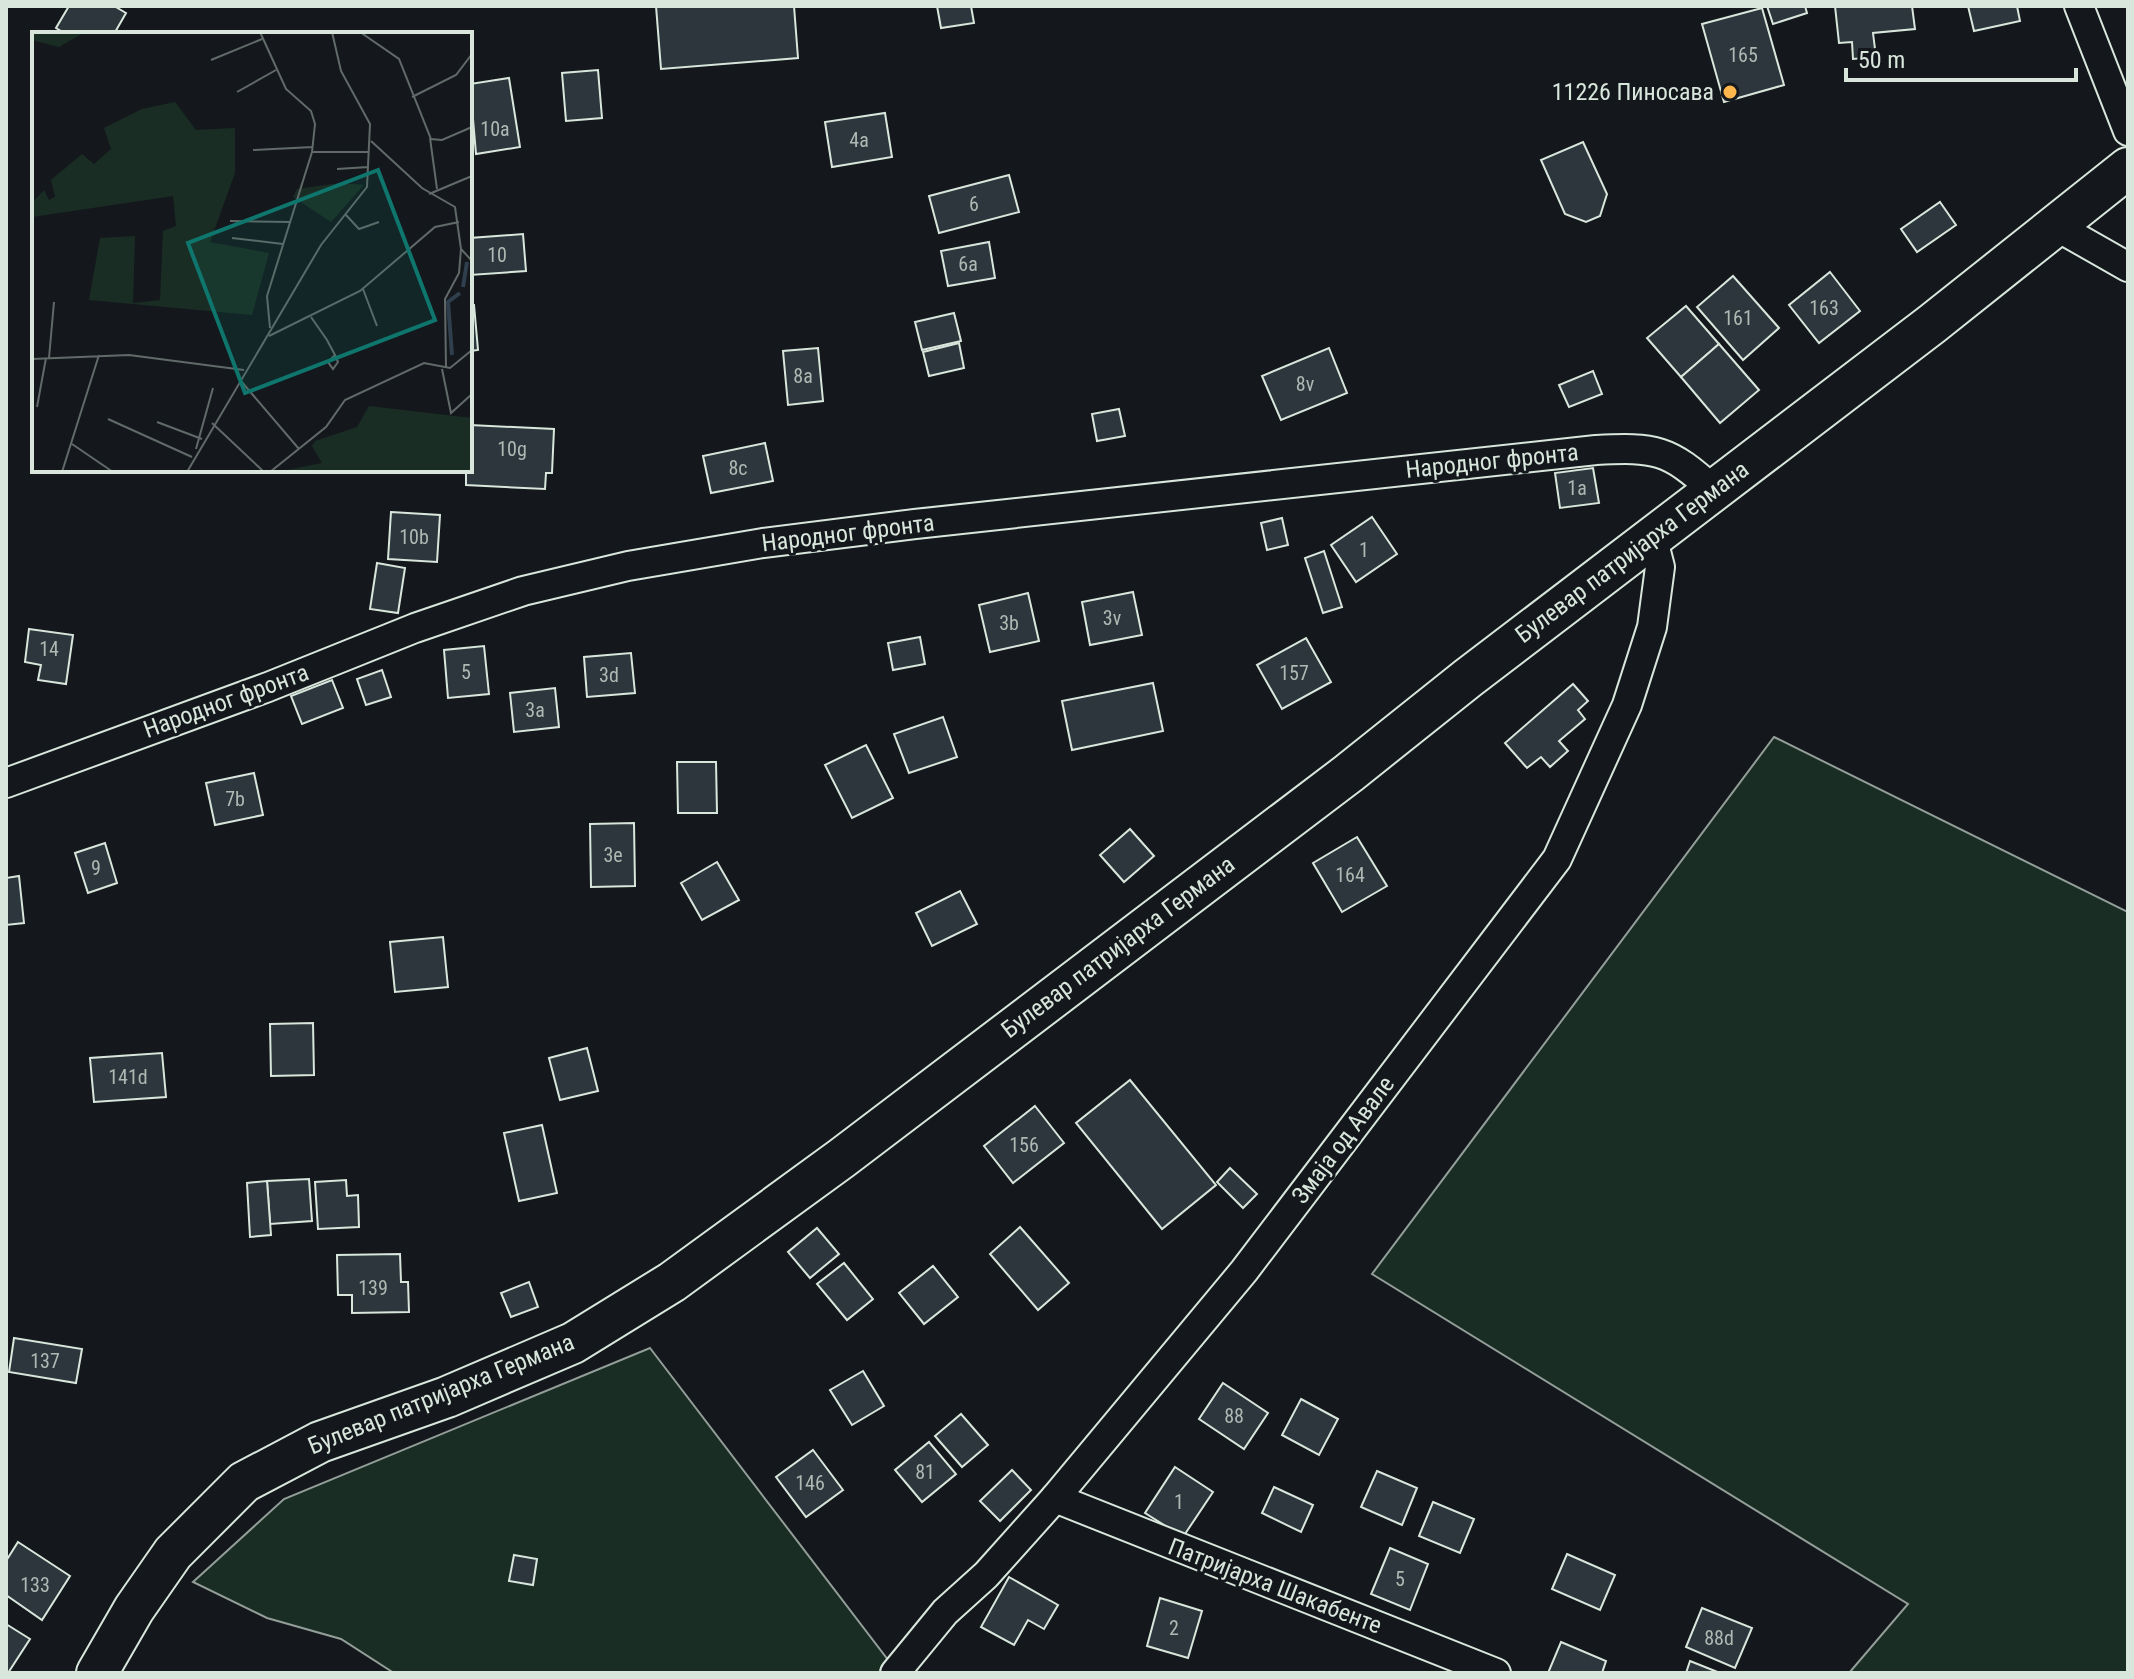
<svg xmlns="http://www.w3.org/2000/svg" width="2134" height="1679" font-family="'Roboto Condensed',sans-serif">
  <rect width="100%" height="100%" fill="#14181c"/>
  <g fill="#1a2d24" stroke="#939e99" stroke-width="2">
    <path d="M1774 737 2128 912V1673H1849L1908 1604 1372 1274Z"/>
    <path d="M650 1348 898 1673H394L341 1639 267 1618 193 1582 284 1499Z"/>
  </g>
  <g fill="#2c363c" stroke="#d8e6dc" stroke-width="2">
    <path d="M69 6H114L126 13 114 34H66L56 28Z"/>
    <path d="M656 6H794L798 58 661 69Z"/>
    <path d="M937 6H971L974 23 941 28Z"/>
    <path d="M1767 6H1805L1807 13 1773 24Z"/>
    <path d="M1835 6H1912L1915 29 1873 33 1876 57 1853 59 1852 42 1839 43Z"/>
    <path d="M1968 6H2017L2020 21 1974 31Z"/>
    <path d="M1762 8 1784 85 1724 102 1702 24Z"/>
    <path d="M598 70 602 118 566 121 562 73Z"/>
    <path d="M509 78 520 147 476 154 470 84Z"/>
    <path d="M885 113 892 157 832 167 825 122Z"/>
    <path d="M1583 142 1607 194 1600 216 1586 222 1565 214 1541 160Z"/>
    <path d="M1009 175 1019 212 939 233 929 196Z"/>
    <path d="M1940 202 1956 225 1917 252 1901 229Z"/>
    <path d="M523 234 526 271 470 275V238Z"/>
    <path d="M989 242 995 278 948 286 941 251Z"/>
    <path d="M1830 272 1860 311 1819 343 1789 305Z"/>
    <path d="M1733 276 1779 328 1743 360 1697 307Z"/>
    <path d="M470 305H474L478 350 470 351Z"/>
    <path d="M1686 306 1719 344 1681 377 1647 338Z"/>
    <path d="M954 313 961 341 922 350 915 322Z"/>
    <path d="M959 343 964 368 929 376 923 352Z"/>
    <path d="M1719 344 1759 390 1720 423 1681 377Z"/>
    <path d="M818 348 823 401 788 405 783 351Z"/>
    <path d="M1329 348 1347 393 1281 420 1262 376Z"/>
    <path d="M1593 371 1602 394 1569 407 1559 385Z"/>
    <path d="M1119 409 1125 436 1097 441 1092 414Z"/>
    <path d="M470 425 554 429 552 473H546L545 489 466 485V470H470Z"/>
    <path d="M765 443 773 481 711 493 703 456Z"/>
    <path d="M1593 468 1599 503 1560 508 1555 473Z"/>
    <path d="M391 512 440 515 437 562 388 559Z"/>
    <path d="M1372 517 1397 554 1356 582 1331 545Z"/>
    <path d="M1282 518 1288 545 1267 550 1261 523Z"/>
    <path d="M1324 551 1342 607 1323 613 1305 558Z"/>
    <path d="M377 563 405 568 398 613 370 609Z"/>
    <path d="M1133 592 1142 635 1090 645 1082 602Z"/>
    <path d="M1028 593 1039 641 990 652 979 605Z"/>
    <path d="M29 629 73 635 66 684 38 680 41 665 25 662Z"/>
    <path d="M920 637 925 664 893 670 888 643Z"/>
    <path d="M1306 638 1331 682 1282 709 1257 665Z"/>
    <path d="M484 646 489 694 448 698 444 650Z"/>
    <path d="M631 653 635 693 587 697 584 657Z"/>
    <path d="M382 670 391 697 366 705 357 679Z"/>
    <path d="M332 680 343 708 302 724 291 696Z"/>
    <path d="M1153 683 1163 731 1072 750 1062 701Z"/>
    <path d="M1573 684 1588 701 1578 710 1585 719 1559 741 1568 751 1550 767 1541 757 1527 768 1505 743Z"/>
    <path d="M555 688 559 727 514 732 510 693Z"/>
    <path d="M943 717 957 757 909 773 894 734Z"/>
    <path d="M866 745 893 798 852 818 825 765Z"/>
    <path d="M677 762H716L717 813H678Z"/>
    <path d="M254 773 263 815 215 825 206 783Z"/>
    <path d="M634 823 635 886 591 887 590 824Z"/>
    <path d="M1130 829 1154 856 1124 882 1100 855Z"/>
    <path d="M1357 837 1387 886 1342 912 1313 863Z"/>
    <path d="M105 843 117 883 88 893 75 853Z"/>
    <path d="M717 862 739 900 702 920 681 883Z"/>
    <path d="M19 876 24 923 6 925V878Z"/>
    <path d="M960 891 977 924 932 946 916 913Z"/>
    <path d="M443 937 448 987 395 992 390 942Z"/>
    <path d="M313 1023 314 1075 271 1076 270 1024Z"/>
    <path d="M587 1048 598 1091 560 1100 549 1058Z"/>
    <path d="M162 1053 166 1097 94 1102 90 1058Z"/>
    <path d="M1130 1080 1216 1185 1162 1229 1076 1123Z"/>
    <path d="M1035 1106 1064 1143 1013 1183 984 1146Z"/>
    <path d="M542 1125 557 1193 519 1201 504 1133Z"/>
    <path d="M1230 1168 1257 1194 1243 1208 1217 1182Z"/>
    <path d="M309 1179 312 1221 270 1224 267 1181Z"/>
    <path d="M346 1180 347 1196 358 1195 359 1227 318 1229 315 1182Z"/>
    <path d="M267 1181 271 1235 250 1237 247 1183Z"/>
    <path d="M1020 1227 1069 1283 1038 1310 990 1254Z"/>
    <path d="M817 1228 839 1254 810 1278 788 1252Z"/>
    <path d="M400 1254 401 1282H408L409 1312 352 1313V1295H338L337 1255Z"/>
    <path d="M844 1263 873 1299 847 1320 817 1284Z"/>
    <path d="M933 1266 958 1297 924 1324 899 1293Z"/>
    <path d="M529 1282 538 1307 511 1317 501 1293Z"/>
    <path d="M14 1338 82 1349 76 1383 9 1372Z"/>
    <path d="M863 1371 884 1406 852 1425 830 1390Z"/>
    <path d="M1223 1383 1268 1413 1244 1449 1199 1419Z"/>
    <path d="M1301 1399 1338 1419 1319 1455 1282 1435Z"/>
    <path d="M961 1414 988 1445 962 1467 935 1436Z"/>
    <path d="M929 1442 956 1474 922 1502 895 1470Z"/>
    <path d="M813 1450 843 1490 806 1517 776 1477Z"/>
    <path d="M1175 1467 1213 1492 1183 1537 1145 1513Z"/>
    <path d="M1012 1470 1031 1490 1000 1521 980 1501Z"/>
    <path d="M1377 1471 1417 1488 1402 1525 1361 1507Z"/>
    <path d="M1274 1487 1313 1505 1301 1532 1262 1513Z"/>
    <path d="M1433 1502 1474 1519 1460 1553 1419 1536Z"/>
    <path d="M18 1542 70 1576 42 1620 6 1595V1561Z"/>
    <path d="M1390 1548 1428 1564 1410 1610 1371 1594Z"/>
    <path d="M1567 1554 1615 1575 1600 1610 1552 1589Z"/>
    <path d="M514 1555 537 1559 533 1585 509 1581Z"/>
    <path d="M1009 1577 1058 1605 1044 1629 1028 1620 1014 1645 981 1627Z"/>
    <path d="M1160 1598 1202 1611 1188 1658 1147 1646Z"/>
    <path d="M1702 1608 1752 1628 1735 1668 1686 1647Z"/>
    <path d="M6 1624 30 1639 8 1673H6Z"/>
    <path d="M1561 1642 1606 1661 1602 1673H1548Z"/>
    <path d="M1690 1661 1720 1673H1686Z"/>
  </g>
  <g fill="none" stroke-linecap="round" stroke-linejoin="round">
    <defs>
      <g id="street">
        <path d="M2079 6 2128 131"/>
        <path d="M2054 225 2128 267"/>
        <path d="M6 783 268 687 415 628 523 591 628 566 763 543 915 524 1596 450C1655 447 1669 449 1713 490"/>
        <path d="M1055 1498 1496 1673"/>
        <path d="M895 1673 945 1612 986 1575 1055 1498 1244 1271 1557 859 1627 705 1652 627 1660 567 1652 536"/>
      </g>
      <path id="secondary" d="M97 1673 134 1609 173 1553 244 1482 320 1442 447 1397 573 1343 672 1282 842 1158 1349 773 1468 678 1932 324 2128 168"/>
    </defs>
    <use href="#street" stroke="#d8e6dc" stroke-width="32"/>
    <use href="#secondary" stroke="#d8e6dc" stroke-width="44"/>
    <use href="#street" stroke="#14181c" stroke-width="28"/>
    <use href="#secondary" stroke="#14181c" stroke-width="40"/>
  </g>
  <circle fill="#ffb74d" stroke="#14181c" stroke-width="3" cx="1730" cy="92" r="8"/>
  <g text-anchor="middle" dominant-baseline="central" stroke-width="6" stroke-linejoin="round" paint-order="stroke">
    <g font-size="20" fill="#adbab4">
      <text x="1743" y="55">165</text>
      <text x="495" y="129">10a</text>
      <text x="859" y="140">4a</text>
      <text x="974" y="204">6</text>
      <text x="497" y="255">10</text>
      <text x="968" y="264">6a</text>
      <text x="1824" y="308">163</text>
      <text x="1738" y="318">161</text>
      <text x="803" y="376">8a</text>
      <text x="1305" y="384">8v</text>
      <text x="512" y="449">10g</text>
      <text x="738" y="468">8c</text>
      <text x="1577" y="488">1a</text>
      <text x="414" y="537">10b</text>
      <text x="1364" y="550">1</text>
      <text x="1112" y="618">3v</text>
      <text x="1009" y="623">3b</text>
      <text x="49" y="649">14</text>
      <text x="466" y="672">5</text>
      <text x="1294" y="673">157</text>
      <text x="609" y="675">3d</text>
      <text x="535" y="710">3a</text>
      <text x="235" y="799">7b</text>
      <text x="613" y="855">3e</text>
      <text x="96" y="868">9</text>
      <text x="1350" y="875">164</text>
      <text x="128" y="1077">141d</text>
      <text x="1024" y="1145">156</text>
      <text x="373" y="1288">139</text>
      <text x="45" y="1361">137</text>
      <text x="1234" y="1416">88</text>
      <text x="925" y="1472">81</text>
      <text x="810" y="1483">146</text>
      <text x="1179" y="1502">1</text>
      <text x="1400" y="1579">5</text>
      <text x="35" y="1585">133</text>
      <text x="1174" y="1628">2</text>
      <text x="1719" y="1638">88d</text>
    </g>
    <g font-size="24" fill="#d8e6dc" stroke="#14181c" text-anchor="end">
      <text x="1714" y="92">11226 Пиносава</text>
    </g>
    <g font-size="24" fill="#d8e6dc" stroke="#14181c">
      <text transform="translate(1492 461) rotate(-6)">Народног фронта</text>
      <text transform="translate(848 533) rotate(-7)">Народног фронта</text>
      <text transform="translate(1632 552) rotate(-37)">Булевар патријарха Германа</text>
      <text transform="translate(226 701) rotate(-20)">Народног фронта</text>
      <text transform="translate(1118 947) rotate(-37)">Булевар патријарха Германа</text>
      <text transform="translate(1343 1140) rotate(-53)">Змаја од Авале</text>
      <text transform="translate(441 1394) rotate(-22)">Булевар патријарха Германа</text>
      <text transform="translate(1275 1586) rotate(21)">Патријарха Шакабенте</text>
    </g>
  </g>
  <g transform="translate(32 32)">
    <rect width="440" height="440" fill="#14181c"/>
    <path d="M0 0H53L27 15 0 8ZM143 70 164 98 203 96V141L178 210 237 221 220 283 57 268 68 206 103 204 101 271 128 268 131 199 144 194 141 164 0 185V171L12 158 17 168 23 165 19 148 50 122 62 132 79 117 72 96 110 77ZM308 151 332 153 299 190 261 165 265 157ZM337 374 440 386V440H245L290 431 280 414 283 409 325 395Z" fill="#1a2d24"/>
    <path fill="none" stroke="#2f3f4d" stroke-width="4" d="M431 255 435 230M420 323 416 270 428 261"/>
    <path fill="none" stroke="#626a69" stroke-width="2" d="M228 0 254 57 279 79 283 92 280 120 235 264 238 296M328 0 367 27 399 107 410 108 440 95M179 28 230 7M205 60 244 38M380 65 424 43 440 22M398 106 405 157M339 109 390 156 423 175 429 217 440 229M221 118 281 115M280 120H337M305 137 336 135M397 162 440 144M314 183 327 197 347 190M198 189 258 190M200 206 251 212M331 257 345 294M279 285 295 308 303 323 306 330 301 337 296 330 303 323M237 304 328 259 403 195 427 190M17 326 22 270M0 327 97 323 212 338M414 336 413 267 427 241 429 217M410 337 419 381 440 362M209 349 267 417M5 375 14 326M76 387 160 425M125 390 170 407M180 391 232 440M40 412 81 440M164 417 181 356M30 440 67 323M155 440 289 213 335 155 338 92 309 39 300 0M238 440 294 395 313 368 392 331 418 336 440 318"/>
    <path fill="#0f766e" fill-opacity="0.15" stroke="#0f766e" stroke-width="4" d="M346 138 403 288 213 361 156 211Z"/>
    <rect width="440" height="440" fill="none" stroke="#d8e6dc" stroke-width="4"/>
  </g>
  <rect width="2134" height="1679" fill="none" stroke="#d8e6dc" stroke-width="16"/>
  <path d="M1846 68v12h230v-12" fill="none" stroke="#d8e6dc" stroke-width="4"/>
  <text x="1858" y="68" font-size="24" fill="#d8e6dc" stroke="#14181c" stroke-width="6" paint-order="stroke">50 m</text>
</svg>
